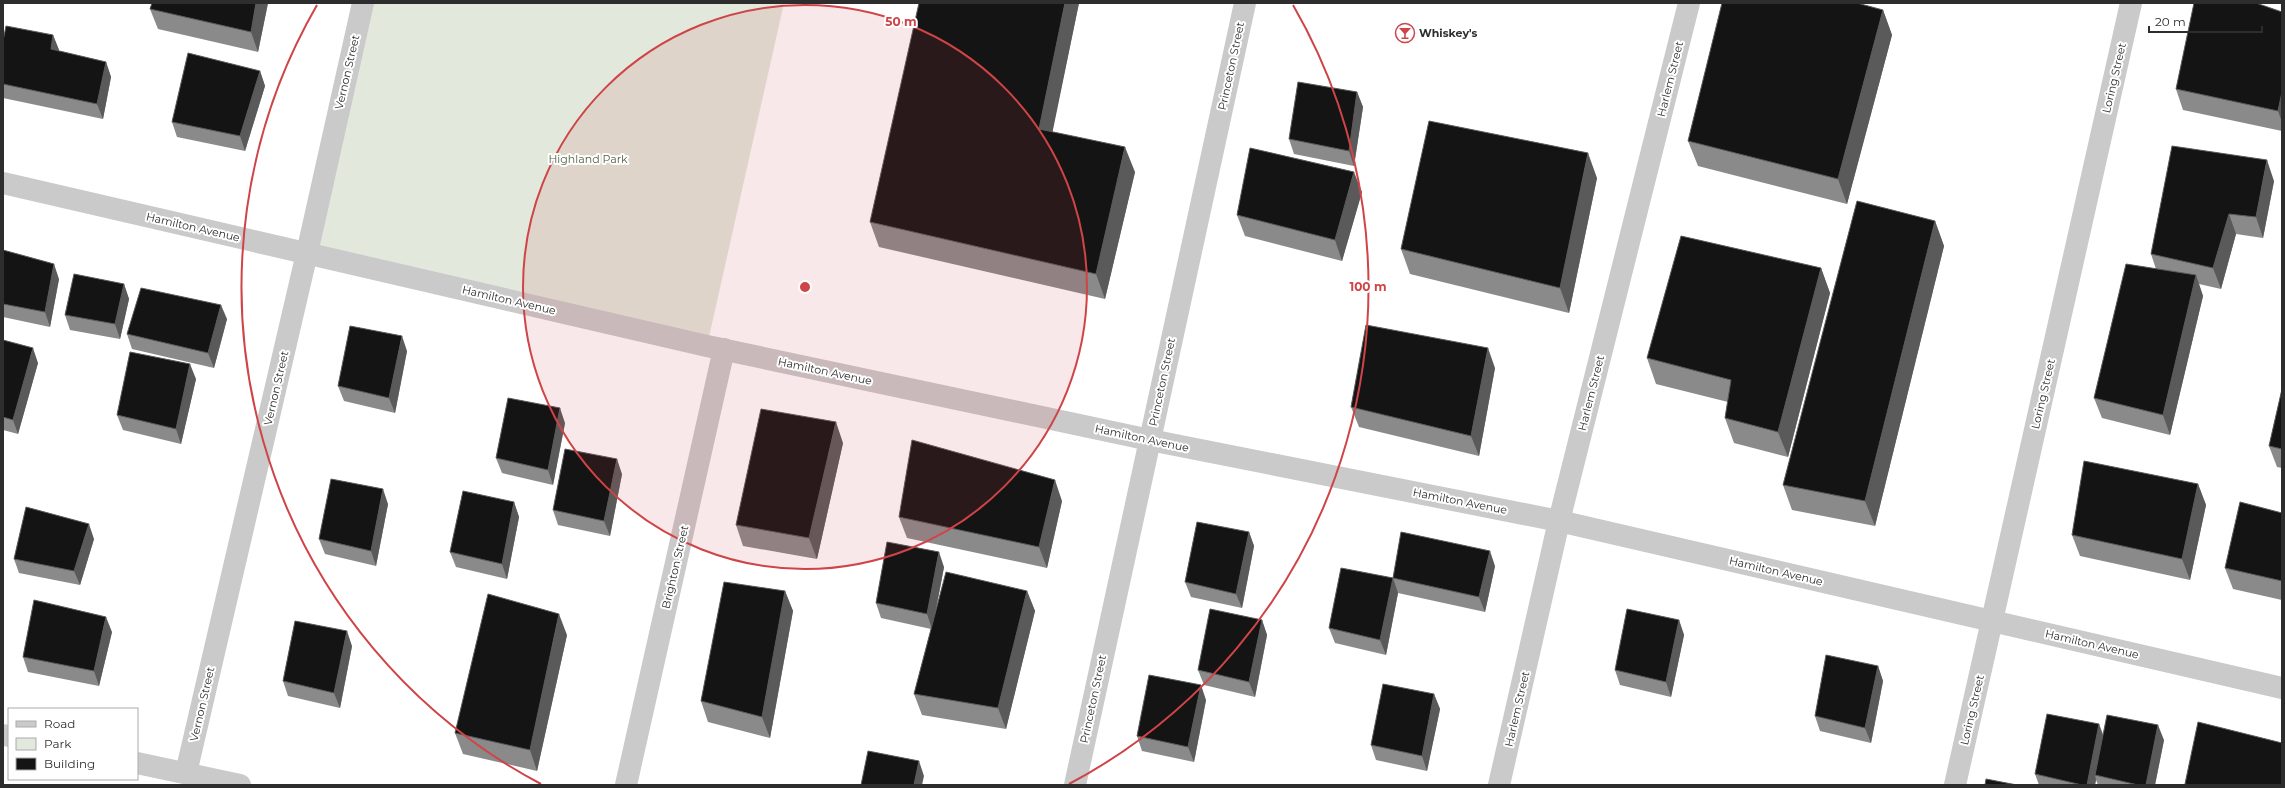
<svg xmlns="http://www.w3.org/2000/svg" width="2285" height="788" font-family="Montserrat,sans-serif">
  <rect width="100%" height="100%" fill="#fff"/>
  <path fill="#e2e9dc" d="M365 3H784L707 346 307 253Z"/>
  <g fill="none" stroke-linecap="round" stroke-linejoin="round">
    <g stroke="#cacaca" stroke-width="22">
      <path d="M3 183 707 346 1150 440 1559 521 2282 688"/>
      <path d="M3 735 9 736"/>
      <path d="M137 763 240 785"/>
      <path d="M186 773 307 253 363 3"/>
      <path d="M626 785 724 349"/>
      <path d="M1075 785 1245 3"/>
      <path d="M1499 785 1559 521 1689 3"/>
      <path d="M1955 785 2131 3"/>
    </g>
  </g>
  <g fill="#8a8a8a">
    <path d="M268 3 258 52 158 29 150 9Z"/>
    <path d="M1079 3 1052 132 1135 172 1105 299 879 247 870 222Z"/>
    <path d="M1883 10 1892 35 1847 204 1698 166 1688 141Z"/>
    <path d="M2282 12V131L2183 110 2176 89Z"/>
    <path d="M53 35 59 50V51L106 62 111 77 103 119 3 98V41Z"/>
    <path d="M260 71 265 86 245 151 177 137 172 122Z"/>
    <path d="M1357 92 1363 107 1354 166 1294 154 1289 139Z"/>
    <path d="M1597 178 1569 313 1410 274 1401 249Z"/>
    <path d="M2274 181 2263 238 2236 234 2221 289 2199 284 2203 296 2170 435 2102 418 2094 398 2156 269 2151 254Z"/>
    <path d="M1362 192 1342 261 1245 236 1237 215Z"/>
    <path d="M1935 221 1944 246 1875 526 1792 510 1783 485Z"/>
    <path d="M3 250 59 279 50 327 3 317Z"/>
    <path d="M1821 268 1830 293 1788 457 1734 443 1725 418 1728 402 1656 384 1647 358Z"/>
    <path d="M124 284 129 299 120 339 70 330 65 315Z"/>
    <path d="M227 319 214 368 132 349 127 334Z"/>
    <path d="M3 340 38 363 18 434 3 430Z"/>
    <path d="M407 351 395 413 344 401 338 386Z"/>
    <path d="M1495 368 1479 456 1359 427 1351 407Z"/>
    <path d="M196 379 181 444 123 430 117 415Z"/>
    <path d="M2282 389V468L2277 467 2269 446Z"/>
    <path d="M565 423 553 485 502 473 496 458Z"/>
    <path d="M843 443 817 559 743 546 736 525Z"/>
    <path d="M622 474 610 536 558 525 553 510Z"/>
    <path d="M2198 484 2206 505 2190 580 2080 556 2072 535Z"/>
    <path d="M1062 501 1047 568 907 538 899 517Z"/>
    <path d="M514 502 519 517 507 579 456 567 450 552Z"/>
    <path d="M388 504 376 566 325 554 319 539Z"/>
    <path d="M2282 513V600L2233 589 2225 568Z"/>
    <path d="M1249 532 1254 546 1242 608 1191 597 1185 582Z"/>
    <path d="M94 539 80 585 19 573 14 559Z"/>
    <path d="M1495 566 1485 612 1398 593 1386 655 1335 643 1329 628 1393 578Z"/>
    <path d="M944 567 935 616 1027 591 1035 611 1006 729 922 715 914 694 931 629 881 618 876 603Z"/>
    <path d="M785 591 793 611 770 738 708 722 701 701Z"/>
    <path d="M1262 620 1267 635 1255 697 1204 685 1198 670Z"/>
    <path d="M1679 620 1684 635 1671 697 1620 685 1615 670Z"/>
    <path d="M112 632 99 686 28 672 23 657Z"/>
    <path d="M567 635 537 771 463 754 455 733Z"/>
    <path d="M352 646 340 708 288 696 283 681Z"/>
    <path d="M1878 666 1883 681 1871 743 1820 731 1815 716Z"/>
    <path d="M1434 694 1440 709 1427 771 1376 760 1371 745Z"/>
    <path d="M1206 700 1194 762 1142 751 1137 736Z"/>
    <path d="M2099 724 2103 734 2164 740 2155 785H2098L2096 780 2095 785H2039L2035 774Z"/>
  </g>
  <g fill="#5a5a5a">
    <path d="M256 3H268L258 52 251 32Z"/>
    <path d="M1065 3H1079L1048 154 1039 129Z"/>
    <path d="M1883 10 1892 35 1847 204 1838 179Z"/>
    <path d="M53 35 59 50 56 64 51 49Z"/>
    <path d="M106 62 111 77 103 119 97 104Z"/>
    <path d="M260 71 265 86 245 151 240 136Z"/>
    <path d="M1357 92 1363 107 1354 166 1349 151Z"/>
    <path d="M2282 92V122L2278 111Z"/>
    <path d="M1125 147 1135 172 1105 299 1096 274Z"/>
    <path d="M1588 153 1597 178 1569 313 1560 288Z"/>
    <path d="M2267 160 2274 181 2263 238 2256 217Z"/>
    <path d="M1354 172 1362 192 1342 261 1335 240Z"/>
    <path d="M2229 214 2236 234 2221 289 2213 268Z"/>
    <path d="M1935 221 1944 246 1875 526 1865 501Z"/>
    <path d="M54 264 59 279 50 327 45 312Z"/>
    <path d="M1821 268 1830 293 1788 457 1778 432Z"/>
    <path d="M2196 275 2203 296 2170 435 2163 415Z"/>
    <path d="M124 284 129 299 120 339 115 324Z"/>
    <path d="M221 305 227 319 214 368 208 353Z"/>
    <path d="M402 336 407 351 395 413 389 398Z"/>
    <path d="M33 348 38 363 18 434 13 420Z"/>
    <path d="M1488 348 1495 368 1479 456 1471 436Z"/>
    <path d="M190 364 196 379 181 444 176 429Z"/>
    <path d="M560 408 565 423 553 485 548 470Z"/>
    <path d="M836 422 843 443 817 559 809 538Z"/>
    <path d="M617 459 622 474 610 536 604 521Z"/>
    <path d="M1055 480 1062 501 1047 568 1039 547Z"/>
    <path d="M2198 484 2206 505 2190 580 2182 559Z"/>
    <path d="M383 489 388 504 376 566 371 551Z"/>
    <path d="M514 502 519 517 507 579 502 564Z"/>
    <path d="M89 524 94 539 80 585 74 571Z"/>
    <path d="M1249 532 1254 546 1242 608 1236 594Z"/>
    <path d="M1490 551 1495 566 1485 612 1479 597Z"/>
    <path d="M939 552 944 567 932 629 927 614Z"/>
    <path d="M1393 578 1398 593 1386 655 1380 640Z"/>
    <path d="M785 591 793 611 770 738 762 717Z"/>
    <path d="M1027 591 1035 611 1006 729 998 708Z"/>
    <path d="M559 614 567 635 537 771 530 750Z"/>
    <path d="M106 617 112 632 99 686 94 671Z"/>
    <path d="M1262 620 1267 635 1255 697 1249 682Z"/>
    <path d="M1679 620 1684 635 1671 697 1666 682Z"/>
    <path d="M347 631 352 646 340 708 334 693Z"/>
    <path d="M1878 666 1883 681 1871 743 1865 728Z"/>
    <path d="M1201 685 1206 700 1194 762 1188 747Z"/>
    <path d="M1434 694 1440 709 1427 771 1422 756Z"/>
    <path d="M2099 724 2104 739 2095 775 2096 780 2095 785H2087Z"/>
    <path d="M2158 725 2164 740 2155 785H2146Z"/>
    <path d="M919 761 924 776 922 785H914Z"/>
  </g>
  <g fill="#141414" stroke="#5a5a5a">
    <path d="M152 3H256L251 32 150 9Z"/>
    <path d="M919 3H1065L1039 129 1125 147 1096 274 870 222Z"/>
    <path d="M1722 3H1857L1883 10 1838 179 1688 141Z"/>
    <path d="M2194 3H2256L2282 12V92L2278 111 2176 89Z"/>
    <path d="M6 26 53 35 51 49 106 62 97 104 3 84V41Z"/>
    <path d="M188 53 260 71 240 136 172 122Z"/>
    <path d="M1298 82 1357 92 1349 151 1289 139Z"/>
    <path d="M1429 121 1588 153 1560 288 1401 249Z"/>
    <path d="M2172 146 2267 160 2256 217 2229 214 2213 268 2151 254Z"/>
    <path d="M1250 148 1354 172 1335 240 1237 215Z"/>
    <path d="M1857 201 1935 221 1865 501 1783 485Z"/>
    <path d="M1681 236 1821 268 1778 432 1725 418 1731 380 1647 358Z"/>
    <path d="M3 250 54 264 45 312 3 304Z"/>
    <path d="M2126 264 2196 275 2163 415 2094 398Z"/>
    <path d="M74 274 124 284 115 324 65 315Z"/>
    <path d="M141 288 221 305 208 353 127 334Z"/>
    <path d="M1366 325 1488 348 1471 436 1351 407Z"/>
    <path d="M350 326 402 336 389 398 338 386Z"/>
    <path d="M3 340 33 348 13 420 3 417Z"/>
    <path d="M130 352 190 364 176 429 117 415Z"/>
    <path d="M2282 389V449L2269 446Z"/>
    <path d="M508 398 560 408 548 470 496 458Z"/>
    <path d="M761 409 836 422 809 538 736 525Z"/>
    <path d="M912 440 1055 480 1039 547 899 517Z"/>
    <path d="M565 449 617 459 604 521 553 510Z"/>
    <path d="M2084 461 2198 484 2182 559 2072 535Z"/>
    <path d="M331 479 383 489 371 551 319 539Z"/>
    <path d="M463 491 514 502 502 564 450 552Z"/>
    <path d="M2240 502 2282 513V581L2225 568Z"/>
    <path d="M26 507 89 524 74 571 14 559Z"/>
    <path d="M1197 522 1249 532 1236 594 1185 582Z"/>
    <path d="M1401 532 1490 551 1479 597 1393 578Z"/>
    <path d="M887 542 939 552 927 614 876 603Z"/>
    <path d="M1341 568 1393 578 1380 640 1329 628Z"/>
    <path d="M946 572 1027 591 998 708 914 694Z"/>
    <path d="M724 582 785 591 762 717 701 701Z"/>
    <path d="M488 594 559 614 530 750 455 733Z"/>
    <path d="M34 600 106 617 94 671 23 657Z"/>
    <path d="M1210 609 1262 620 1249 682 1198 670Z"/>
    <path d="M1627 609 1679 620 1666 682 1615 670Z"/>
    <path d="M295 621 347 631 334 693 283 681Z"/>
    <path d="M1826 655 1878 666 1865 728 1815 716Z"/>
    <path d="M1149 675 1201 685 1188 747 1137 736Z"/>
    <path d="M1383 684 1434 694 1422 756 1371 745Z"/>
    <path d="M2047 714 2099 724 2087 785H2082L2035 774Z"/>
    <path d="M2107 715 2158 725 2146 785H2138L2095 775Z"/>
    <path d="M2198 722 2282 743V785H2189L2185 784Z"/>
    <path d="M868 751 919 761 914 785H861Z"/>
    <path d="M1986 779 2017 785H1985Z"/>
  </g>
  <circle cx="805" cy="287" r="282" fill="#cf4447" fill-opacity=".12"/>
  <g fill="none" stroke="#cf4447" stroke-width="2">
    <circle cx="805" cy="287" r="282"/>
    <path d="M541 784A563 563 0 0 1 317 5M1293 5A563 563 0 0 1 1069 784"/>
  </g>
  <defs>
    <symbol id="bar-ring" viewBox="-11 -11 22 22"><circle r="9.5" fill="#fff" stroke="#cf4447" stroke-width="1.5"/><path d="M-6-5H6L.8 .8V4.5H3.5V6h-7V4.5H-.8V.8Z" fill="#cf4447"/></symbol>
  </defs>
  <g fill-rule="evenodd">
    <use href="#bar-ring" x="1394" y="22" width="22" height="22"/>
  </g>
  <g text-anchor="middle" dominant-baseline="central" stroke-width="4" stroke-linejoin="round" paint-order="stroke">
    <g font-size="11" font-weight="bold" fill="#2d2d2d" stroke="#fff" text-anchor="start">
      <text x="1419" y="33">Whiskey's</text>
    </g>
    <g font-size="11" fill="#2d2d2d" stroke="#fff">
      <text transform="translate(1231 66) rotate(-78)">Princeton Street</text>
      <text transform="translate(347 72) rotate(-77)">Vernon Street</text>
      <text transform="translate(2114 78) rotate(-77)">Loring Street</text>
      <text transform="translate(1670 79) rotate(-76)">Harlem Street</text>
      <text transform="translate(193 227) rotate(13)">Hamilton Avenue</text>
      <text transform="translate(509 300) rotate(13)">Hamilton Avenue</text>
      <text transform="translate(825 371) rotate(12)">Hamilton Avenue</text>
      <text transform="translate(1162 382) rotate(-78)">Princeton Street</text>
      <text transform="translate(276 388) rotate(-77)">Vernon Street</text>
      <text transform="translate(1591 393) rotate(-76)">Harlem Street</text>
      <text transform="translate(2043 394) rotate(-77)">Loring Street</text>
      <text transform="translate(1142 438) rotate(12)">Hamilton Avenue</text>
      <text transform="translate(1460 501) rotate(11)">Hamilton Avenue</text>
      <text transform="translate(675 567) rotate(-77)">Brighton Street</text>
      <text transform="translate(1776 571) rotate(13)">Hamilton Avenue</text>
      <text transform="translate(2092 644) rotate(13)">Hamilton Avenue</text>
      <text transform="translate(1093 699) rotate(-78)">Princeton Street</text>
      <text transform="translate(202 704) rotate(-77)">Vernon Street</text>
      <text transform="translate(1517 709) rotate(-77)">Harlem Street</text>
      <text transform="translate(1972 710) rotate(-77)">Loring Street</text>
    </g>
    <g font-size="11" fill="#4f6340" stroke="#fff">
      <text x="588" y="159">Highland Park</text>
    </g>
  </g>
  <circle cx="805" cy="287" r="6" fill="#cf4447" stroke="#fff" stroke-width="2"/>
  <g font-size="12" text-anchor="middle" font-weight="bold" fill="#cf4447" stroke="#fff" stroke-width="4" stroke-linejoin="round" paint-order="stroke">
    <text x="901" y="26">50 m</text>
    <text x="1368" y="291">100 m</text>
  </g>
  <rect width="2285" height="788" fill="none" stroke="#2d2d2d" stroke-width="8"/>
  <rect x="8" y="708" width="130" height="72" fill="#ffffff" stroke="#ababab"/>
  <rect x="16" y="721" width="20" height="6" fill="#cacaca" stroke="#ababab"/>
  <text x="44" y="728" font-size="12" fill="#2d2d2d">Road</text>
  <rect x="16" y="738" width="20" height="12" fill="#e2e9dc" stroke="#ababab"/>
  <text x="44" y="748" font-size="12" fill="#2d2d2d">Park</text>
  <rect x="16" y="758" width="20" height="12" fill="#141414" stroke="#ababab"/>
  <text x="44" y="768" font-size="12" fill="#2d2d2d">Building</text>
  <path d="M2149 26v6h113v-6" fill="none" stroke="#2d2d2d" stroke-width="2"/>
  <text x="2155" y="26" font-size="12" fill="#2d2d2d" stroke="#ffffff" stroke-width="3" paint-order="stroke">20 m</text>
</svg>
